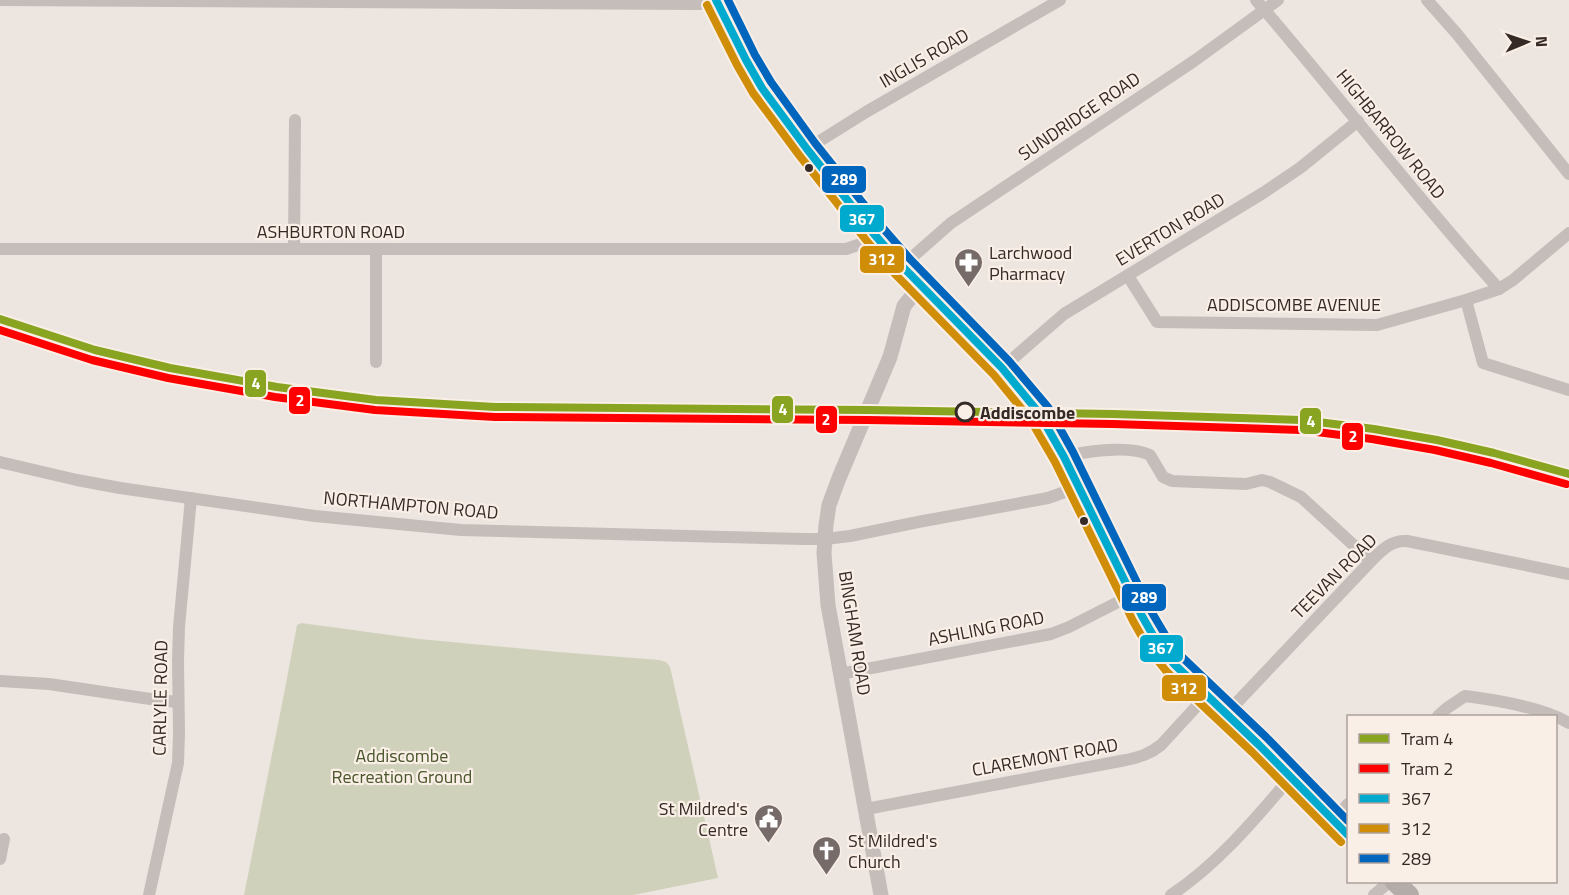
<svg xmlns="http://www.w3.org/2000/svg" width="1569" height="895" font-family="'Titillium Web',sans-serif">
  <rect width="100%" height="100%" fill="#ece5e0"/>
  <path fill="#cfd1ba" d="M301 623 419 639 558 652 659 660 666 662 670 667 718 878 633 895H244L284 694 297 625Z"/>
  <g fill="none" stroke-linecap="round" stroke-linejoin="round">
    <g stroke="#c5bdb9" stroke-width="12">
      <path d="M0 0 700 4 710 0"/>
      <path d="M1256 0C1338 95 1414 195 1499 289"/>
      <path d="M1427 0 1457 34 1569 174"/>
      <path d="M807 149 866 112 1060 0"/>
      <path d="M0 249H846L864 243 874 234"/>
      <path d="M294 249 295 120"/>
      <path d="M902 266 951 223 1194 61 1278 0"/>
      <path d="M1128 276 1157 322 1377 325 1466 300 1499 289 1513 280 1569 233"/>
      <path d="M1466 300 1483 363 1569 390"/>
      <path d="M376 362V250"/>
      <path d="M1002 368 1064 314 1263 193 1300 168 1358 121"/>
      <path d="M1064 457C1085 451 1130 445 1150 455L1163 477 1172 481 1246 484 1262 480 1270 482 1301 497 1371 561"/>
      <path d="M0 462 77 480 120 488 315 516 461 530 804 539H825L850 536 918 522 1048 498 1079 487"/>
      <path d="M840 674 1051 634 1069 627 1132 595"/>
      <path d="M0 681 49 684 157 700 178 702"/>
      <path d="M1226 714 1371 561C1382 550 1391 540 1407 541L1569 574"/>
      <path d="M1438 716 1447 708 1465 696C1497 700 1541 707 1569 723"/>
      <path d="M866 809 1126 760C1140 757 1150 754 1161 745L1206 696"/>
      <path d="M1333 820 1348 804"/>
      <path d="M0 859 4 839"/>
      <path d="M149 895 178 763 179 733 178 661 179 627 191 498"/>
      <path d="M1171 895C1218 864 1255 819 1291 777"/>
      <path d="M1374 895 1389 882"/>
    </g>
    <path stroke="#c5bdb9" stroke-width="15" d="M881 895 828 605 824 553 826 525 829 505 839 478 890 357 904 306 921 285"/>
    <g stroke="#b4aca8" stroke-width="20">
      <path d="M716 0 746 60 762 88 807 149 874 234 902 266 1002 368 1039 413 1064 457 1142 616 1158 644 1174 664 1259 745 1348 835"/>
      <path d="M1395 882 1409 895"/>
    </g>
    <defs>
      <path id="bus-1" d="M716 0 746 60 762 88 807 149 874 234 902 266 1002 368 1039 413 1064 457 1142 616 1158 644 1174 664 1259 745 1348 835"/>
      <path id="bus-2" d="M707 5 737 65 753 93 799 155 866 240 894 273 994 375 1030 419 1055 462 1133 621 1150 651 1167 672 1252 752 1341 842"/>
      <path id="bus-3" d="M728 0 755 55 771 82 815 143 882 227 910 259 1009 361 1048 407 1073 452 1151 611 1167 638 1182 657 1266 737 1348 821"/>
    </defs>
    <use href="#bus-1" stroke="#faefe6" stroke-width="12"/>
    <use href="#bus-2" stroke="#faefe6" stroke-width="12"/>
    <use href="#bus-3" stroke="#faefe6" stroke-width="12"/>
    <use href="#bus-1" stroke="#00a9ce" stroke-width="8"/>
    <use href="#bus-2" stroke="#d08d08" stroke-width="8"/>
    <use href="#bus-3" stroke="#0065bd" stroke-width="8"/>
    <defs>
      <path id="tram-1" d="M0 319 95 350 170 368 277 387 376 400 495 407 868 410 1113 414 1302 420 1374 429 1437 440 1494 453 1569 474"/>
      <path id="tram-2" d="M0 330 92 360 168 378 275 397 375 410 495 417 868 420 1113 424 1301 430 1372 439 1435 450 1491 463 1566 484"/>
    </defs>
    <use href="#tram-1" stroke="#faefe6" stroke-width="12"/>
    <use href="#tram-2" stroke="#faefe6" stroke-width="12"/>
    <use href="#tram-1" stroke="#89a420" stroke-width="8"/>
    <use href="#tram-2" stroke="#f00" stroke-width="8"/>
  </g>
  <defs>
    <symbol id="pharmacy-pin" viewBox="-11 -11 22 30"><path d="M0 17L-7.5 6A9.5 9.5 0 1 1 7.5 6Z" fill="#766b68" stroke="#faefe6"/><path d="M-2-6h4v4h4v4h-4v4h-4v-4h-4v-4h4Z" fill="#fff"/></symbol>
    <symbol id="civic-pin" viewBox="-11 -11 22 30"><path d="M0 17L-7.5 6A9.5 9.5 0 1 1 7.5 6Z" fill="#766b68" stroke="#faefe6"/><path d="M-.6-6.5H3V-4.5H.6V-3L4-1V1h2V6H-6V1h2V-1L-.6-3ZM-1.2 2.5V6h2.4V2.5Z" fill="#fff"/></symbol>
    <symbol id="church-pin" viewBox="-11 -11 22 30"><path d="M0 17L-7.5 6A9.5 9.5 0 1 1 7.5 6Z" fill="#766b68" stroke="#faefe6"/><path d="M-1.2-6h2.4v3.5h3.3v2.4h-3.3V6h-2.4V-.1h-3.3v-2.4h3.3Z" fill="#fff"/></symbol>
  </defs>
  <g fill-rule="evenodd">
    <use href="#pharmacy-pin" x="952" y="246" width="33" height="45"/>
    <use href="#civic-pin" x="752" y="802" width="33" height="45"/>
    <use href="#church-pin" x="810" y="834" width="33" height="45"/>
  </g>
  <g fill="#362a27" stroke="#faefe6" stroke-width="2">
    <circle cx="809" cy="168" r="5"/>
    <circle cx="1084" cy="521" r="5"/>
  </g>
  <circle fill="#faefe6" stroke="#362a27" stroke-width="3" cx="965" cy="412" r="9"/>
  <g text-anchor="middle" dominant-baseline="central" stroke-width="4.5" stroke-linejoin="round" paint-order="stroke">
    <g font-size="18" fill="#362a27" stroke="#faefe6">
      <text transform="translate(924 58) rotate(-30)">INGLIS ROAD</text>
      <text transform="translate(1079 116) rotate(-34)">SUNDRIDGE ROAD</text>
      <text transform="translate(1391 134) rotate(51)">HIGHBARROW ROAD</text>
      <text transform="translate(1170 229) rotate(-31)">EVERTON ROAD</text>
      <text x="331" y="231">ASHBURTON ROAD</text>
      <text x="1294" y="304">ADDISCOMBE AVENUE</text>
      <text transform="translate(411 505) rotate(5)">NORTHAMPTON ROAD</text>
      <text transform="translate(1334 576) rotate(-45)">TEEVAN ROAD</text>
      <text transform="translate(986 628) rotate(-11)">ASHLING ROAD</text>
      <text transform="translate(855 633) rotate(81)">BINGHAM ROAD</text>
      <text transform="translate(160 698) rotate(-89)">CARLYLE ROAD</text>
      <text transform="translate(1045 757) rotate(-10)">CLAREMONT ROAD</text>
    </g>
    <g font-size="18" fill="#362a27" stroke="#faefe6" text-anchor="start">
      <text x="989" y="252">Larchwood<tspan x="989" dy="21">Pharmacy</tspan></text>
      <text x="748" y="808" text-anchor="end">St Mildred's<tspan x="748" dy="21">Centre</tspan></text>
      <text x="848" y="840">St Mildred's<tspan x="848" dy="21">Church</tspan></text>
    </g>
    <g font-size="18" font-weight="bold" fill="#362a27" stroke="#faefe6" text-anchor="start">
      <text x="980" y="412">Addiscombe</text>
    </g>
    <g font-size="18" fill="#49552a" stroke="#faefe6">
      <text x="402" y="755">Addiscombe<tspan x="402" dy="21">Recreation Ground</tspan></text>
    </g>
  </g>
  <g stroke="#faefe6" stroke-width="2">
    <rect x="821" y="165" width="46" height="29" rx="6" fill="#0065bd"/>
    <rect x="839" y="204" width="46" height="29" rx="6" fill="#00a9ce"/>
    <rect x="859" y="245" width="46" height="29" rx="6" fill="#d08d08"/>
    <rect x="244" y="369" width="23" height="29" rx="6" fill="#89a420"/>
    <rect x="288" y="386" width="23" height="29" rx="6" fill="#f00"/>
    <rect x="771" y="395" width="23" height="29" rx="6" fill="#89a420"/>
    <rect x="815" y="405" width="23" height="29" rx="6" fill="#f00"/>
    <rect x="1299" y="407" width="23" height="28" rx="6" fill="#89a420"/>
    <rect x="1341" y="422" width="23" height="29" rx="6" fill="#f00"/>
    <rect x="1121" y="583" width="46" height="29" rx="6" fill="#0065bd"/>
    <rect x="1139" y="634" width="45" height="29" rx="6" fill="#00a9ce"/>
    <rect x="1161" y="674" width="46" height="28" rx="6" fill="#d08d08"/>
  </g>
  <g font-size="16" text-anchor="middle" font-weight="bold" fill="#fff">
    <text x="844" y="185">289</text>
    <text x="862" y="225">367</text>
    <text x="882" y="265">312</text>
    <text x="256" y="389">4</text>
    <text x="300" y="406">2</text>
    <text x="783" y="415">4</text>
    <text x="826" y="425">2</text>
    <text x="1311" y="427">4</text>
    <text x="1353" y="442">2</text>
    <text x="1144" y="603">289</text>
    <text x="1161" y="654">367</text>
    <text x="1184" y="694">312</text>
  </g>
  <rect x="1347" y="715" width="210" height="168" fill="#faefe6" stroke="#aca09a" stroke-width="1.5"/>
  <rect x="1359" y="734" width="30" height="9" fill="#89a420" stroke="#aca09a" stroke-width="1.5"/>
  <text x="1401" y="745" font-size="18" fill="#362a27">Tram 4</text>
  <rect x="1359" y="764" width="30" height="9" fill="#ff0000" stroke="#aca09a" stroke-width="1.5"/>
  <text x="1401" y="775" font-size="18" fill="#362a27">Tram 2</text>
  <rect x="1359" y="794" width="30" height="9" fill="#00a9ce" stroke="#aca09a" stroke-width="1.5"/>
  <text x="1401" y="805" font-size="18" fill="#362a27">367</text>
  <rect x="1359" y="824" width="30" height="9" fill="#d08d08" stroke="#aca09a" stroke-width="1.5"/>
  <text x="1401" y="835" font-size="18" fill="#362a27">312</text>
  <rect x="1359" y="854" width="30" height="9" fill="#0065bd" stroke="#aca09a" stroke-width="1.5"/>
  <text x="1401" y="865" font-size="18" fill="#362a27">289</text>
  <g transform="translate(1527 42) rotate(88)" stroke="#faefe6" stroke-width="4.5" paint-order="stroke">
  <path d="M0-4.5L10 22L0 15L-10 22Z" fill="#362a27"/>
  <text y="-9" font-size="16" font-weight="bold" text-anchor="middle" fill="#362a27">N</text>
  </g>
</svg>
